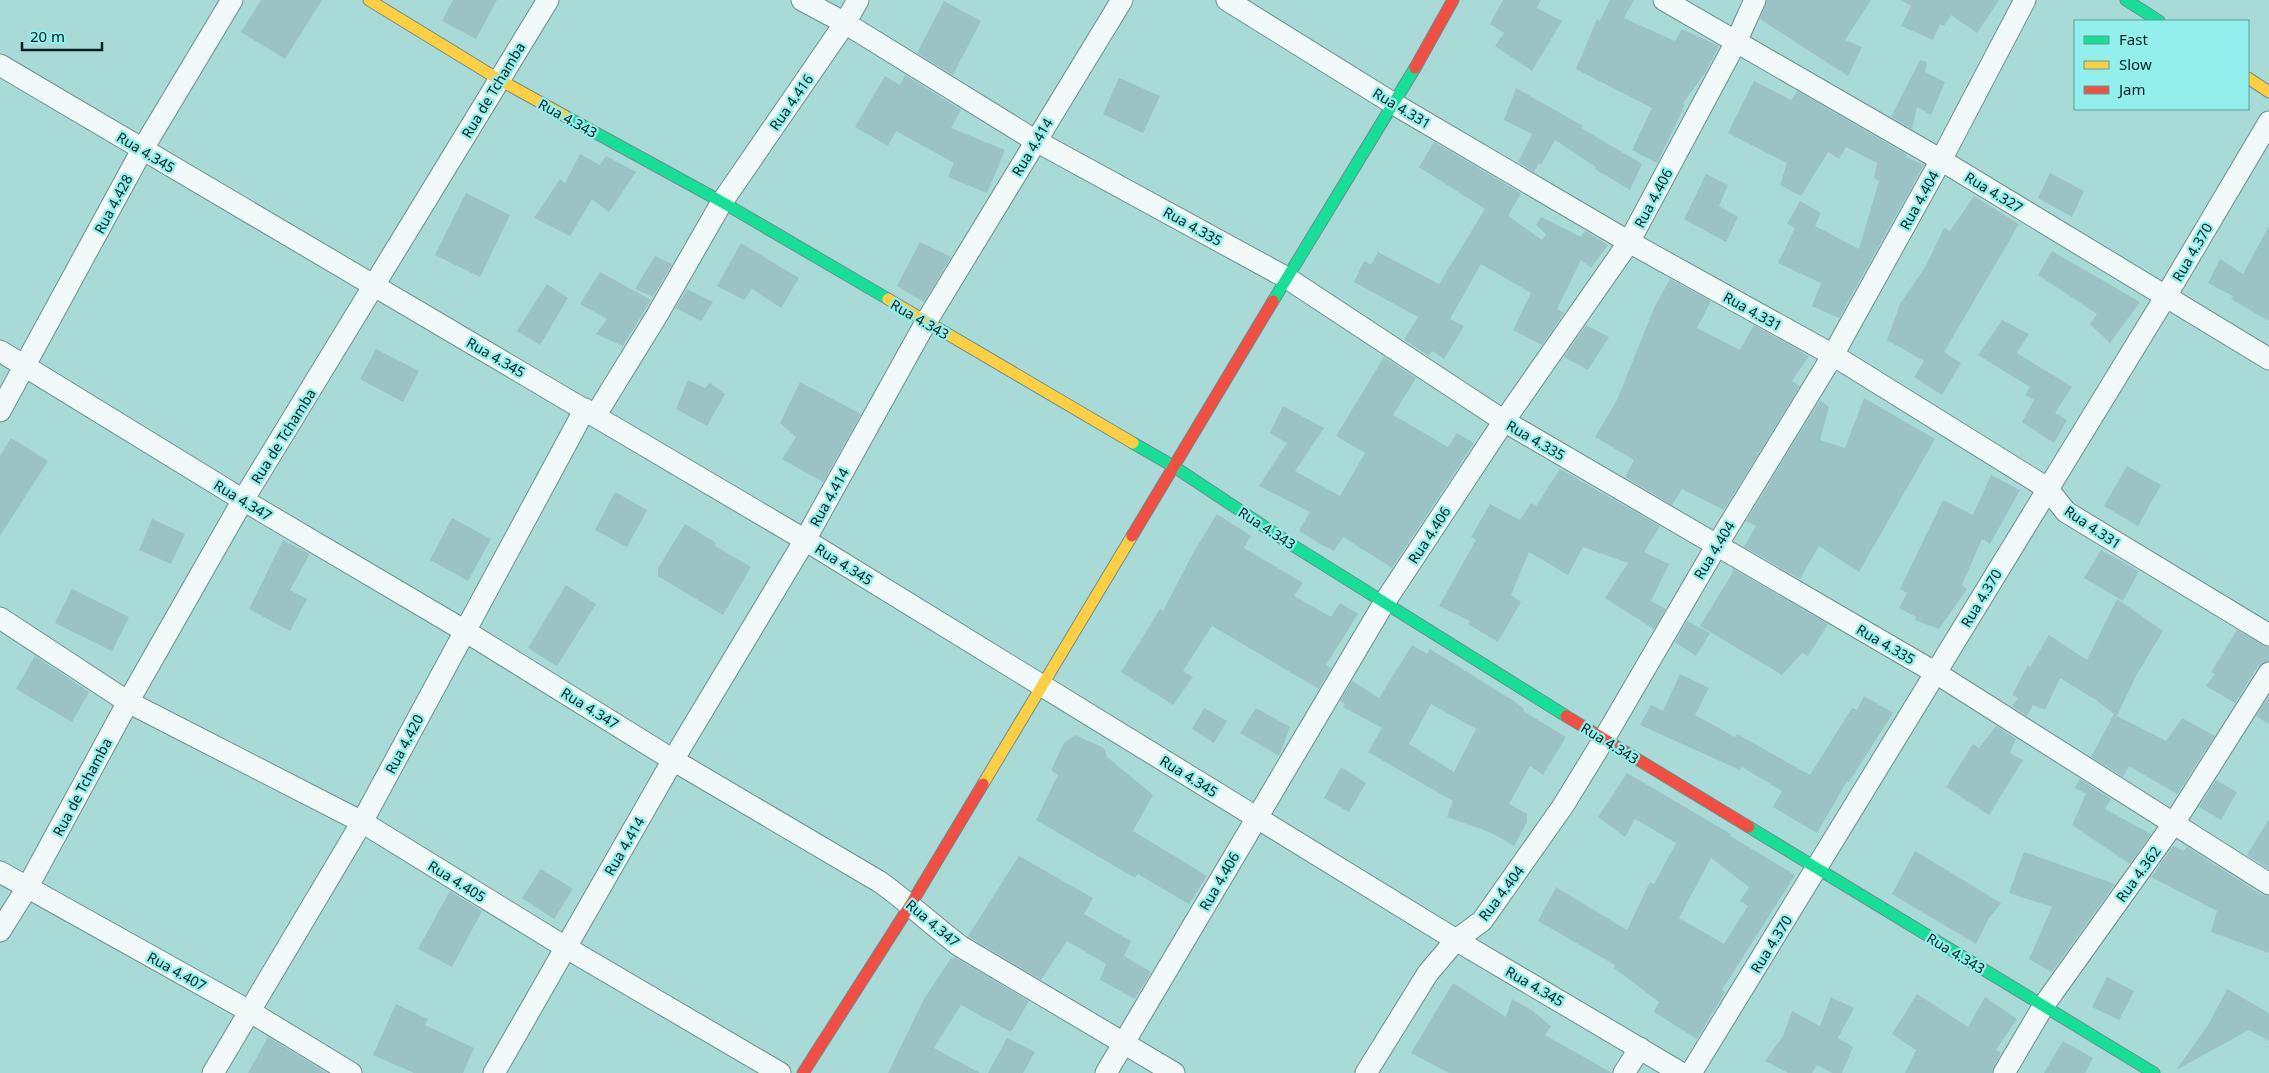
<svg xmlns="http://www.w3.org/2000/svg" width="2269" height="1073" font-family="'Noto Sans',sans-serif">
  <rect width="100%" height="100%" fill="#a8dad8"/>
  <g fill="#9bc3c5" fill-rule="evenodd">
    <path d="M261 0H322L285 59 241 32Z"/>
    <path d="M453 0H497L476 39 442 21Z"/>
    <path d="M1503 0H1541L1537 8 1562 21 1532 71 1495 46 1504 33 1490 24Z"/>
    <path d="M1610 0H1634L1624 18 1675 41 1682 29 1719 46 1706 72 1683 103 1685 105 1657 163 1632 150 1652 108 1576 69 1597 19 1600 21Z"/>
    <path d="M1767 0H1871L1845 40 1862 47 1848 76 1760 19Z"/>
    <path d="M1901 0H1999L1977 33 1951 15 1944 26 1940 24 1933 40 1901 26 1911 6Z"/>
    <path d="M944 1 981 21 953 75 917 53Z"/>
    <path d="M1920 60 1927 62 1925 72 1945 82 1931 115 1917 107 1912 129 1891 117Z"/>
    <path d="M905 75 961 110 951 128 1005 150 987 193 948 177 954 163 896 131 888 146 855 127 885 76 900 85Z"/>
    <path d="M1119 78 1160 96 1143 133 1103 114Z"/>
    <path d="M1754 81 1791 100 1797 91 1906 154V157L1924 165 1839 318 1812 306 1821 283 1778 263 1795 228 1787 224 1800 201 1821 213 1815 226 1859 249 1879 181 1874 178 1877 163 1846 147 1839 159 1828 152 1801 196 1780 185 1787 163 1728 133Z"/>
    <path d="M1516 88 1583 126 1581 128 1642 164 1630 190 1595 169 1596 167 1555 140 1541 165 1539 163 1534 172 1518 162 1532 134 1504 120Z"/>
    <path d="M1434 142 1521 193 1508 216 1542 240 1546 234 1536 225 1541 217 1581 237 1585 231 1608 245 1591 268 1581 260 1557 309 1564 313 1542 345 1513 330 1531 293 1481 264 1450 319 1464 326 1444 359 1432 351 1429 356 1404 340 1418 317 1354 282 1364 261 1371 265 1378 252 1439 284 1485 209 1419 167Z"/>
    <path d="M580 154 600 165 606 156 636 172 609 212 592 199 570 236 534 218 560 179 565 183Z"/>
    <path d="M2050 173 2084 191 2072 217 2038 198Z"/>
    <path d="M1706 174 1728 185 1719 206 1738 217 1726 242 1684 219Z"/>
    <path d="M466 193 510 215 480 277 435 255Z"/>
    <path d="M1974 196 2019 224 1944 352 1961 363 1942 395 1914 377 1924 361 1887 340 1900 304 1926 266 1944 228 1950 231Z"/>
    <path d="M2269 226V321L2231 299 2233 296 2208 283 2220 259 2243 274Z"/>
    <path d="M920 242 951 257 924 302 897 286Z"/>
    <path d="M741 243 799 278 781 308 752 289 744 300 717 286Z"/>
    <path d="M2052 251 2140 302 2110 343 2090 324 2097 314 2038 275Z"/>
    <path d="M655 256 672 264 653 297 635 289Z"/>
    <path d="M600 272 651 300 623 346 596 334 607 319 580 304Z"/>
    <path d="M1670 279 1711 301 1697 328 1740 350 1754 325 1809 356 1792 381 1800 386 1724 510 1682 489 1672 505 1625 477 1634 460 1595 437 1617 400 1654 308Z"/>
    <path d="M547 284 568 298 540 345 517 331Z"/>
    <path d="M687 289 713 302 701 321 675 308Z"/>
    <path d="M2002 320 2029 334 2017 353 2072 387 2055 413 2067 420 2054 443 2022 422 2034 400 2025 395 2030 387 1978 355Z"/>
    <path d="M1586 325 1609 337 1588 370 1564 357Z"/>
    <path d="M376 349 419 371 403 402 360 379Z"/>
    <path d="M1384 357 1416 378 1393 415 1448 447 1457 433 1474 443 1392 568 1343 537 1334 551 1320 544 1299 531 1310 512 1259 486 1287 443 1270 433 1283 406 1324 428 1295 471 1340 496 1365 453 1336 436Z"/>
    <path d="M688 380 705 388 710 383 725 394 707 426 676 409Z"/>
    <path d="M800 382 861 414 823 482 782 459 796 437 780 423Z"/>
    <path d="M1864 398 1935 439 1859 572 1819 546 1800 579 1744 547 1756 526 1746 521 1820 400 1829 407 1820 440 1845 448Z"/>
    <path d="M11 438 48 461 0 536V456Z"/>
    <path d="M2127 466 2161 485 2138 526 2104 506Z"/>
    <path d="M1560 469 1660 526 1644 552 1669 564 1651 601 1666 609 1654 629 1605 598 1628 563 1583 547 1568 575 1529 552 1511 595 1521 602 1498 642 1468 624 1470 621 1439 606 1476 540 1471 537 1490 504 1520 520 1531 503 1536 506Z"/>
    <path d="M1991 475 2020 490 1990 544 1982 539 1962 585 1967 589 1939 629 1915 620 1916 617 1899 608 1907 593 1900 589 1943 500 1973 515Z"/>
    <path d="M615 492 647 510 627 547 595 530Z"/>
    <path d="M1217 514 1251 536 1244 548 1303 583 1294 596 1331 617 1340 603 1358 614 1326 665 1331 668 1319 689 1212 626 1183 671 1193 677 1173 705 1121 672 1160 609 1163 611 1193 553Z"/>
    <path d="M452 518 491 539 468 581 430 560Z"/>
    <path d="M152 519 185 534 171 564 139 550Z"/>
    <path d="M685 524 716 543 715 546 751 567 723 615 658 576V568Z"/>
    <path d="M283 540 310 554 290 590 307 599 290 631 249 609Z"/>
    <path d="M2101 550 2139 571 2123 601 2084 578Z"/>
    <path d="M1732 568 1828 624 1808 656 1802 653 1782 675 1700 626 1733 572Z"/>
    <path d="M566 585 596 604 557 666 528 648Z"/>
    <path d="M72 589 129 617 112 651 55 623Z"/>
    <path d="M2117 599 2163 631 2136 676 2117 716 2166 741 2182 718 2215 736 2177 794 2129 766 2123 777 2091 757 2114 714 2096 700 2060 678 2045 710 2033 705 2027 716 2012 706 2018 698 2012 695 2028 665 2030 667 2049 635 2087 660Z"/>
    <path d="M1687 621 1710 633 1696 656 1675 642Z"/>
    <path d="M2237 630 2269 647V661L2258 666 2235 703 2206 686 2215 674 2211 672Z"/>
    <path d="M1412 645 1427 654 1430 649 1514 701 1524 709 1523 711 1566 737 1543 775 1530 766 1509 804 1527 814V822L1514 846 1492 833 1447 817 1453 801 1368 752 1382 728 1343 707 1345 704 1340 701 1352 681 1379 698ZM1431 704 1476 729 1454 772 1409 744Z"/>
    <path d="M35 656 89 692 72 722 16 689Z"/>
    <path d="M1680 674 1709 688 1695 715 1735 737 1737 734 1810 775 1852 708 1857 710 1864 696 1893 713 1849 782 1847 781 1817 833 1773 807 1782 791 1742 767 1740 770 1640 725 1651 705 1663 711Z"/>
    <path d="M2269 696V724L2256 716Z"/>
    <path d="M1204 708 1227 721 1214 743 1192 729Z"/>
    <path d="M1256 708 1290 727 1279 756 1240 733Z"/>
    <path d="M1996 726 2016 739 2010 753 2023 760 1989 815 1946 787 1973 744 1979 748Z"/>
    <path d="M1075 735 1104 748 1107 757 1153 795 1133 831 1207 876 1189 904 1138 874 1135 878 1036 820 1058 775 1051 770 1064 743Z"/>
    <path d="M1341 767 1366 783 1349 812 1324 798Z"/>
    <path d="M1627 773 1731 834 1730 836 1795 875 1722 990 1725 992 1697 1039 1654 1012 1659 1002 1614 968 1615 965 1538 921 1556 887 1627 930 1650 882 1654 884 1676 843 1635 819 1625 837 1598 817ZM1711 858 1749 887 1740 901 1748 906 1724 944 1679 918Z"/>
    <path d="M2080 779 2111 799 2105 809 2151 834 2130 864 2072 825 2086 794 2075 788Z"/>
    <path d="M2216 780 2237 792 2221 820 2199 807Z"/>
    <path d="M2269 819V869L2247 855Z"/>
    <path d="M2173 846 2184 851 2187 847 2262 895 2269 896V953L2211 932 2217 911 2151 877Z"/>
    <path d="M1915 851 2001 903 1989 918 1976 944 1892 894Z"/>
    <path d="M2024 852 2115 884 2052 972 2029 959 2052 907 2009 893Z"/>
    <path d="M1019 856 1093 898 1084 914 1131 941 1124 956 1151 972 1135 999 1100 980 1106 964 1067 941 1041 980 968 936Z"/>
    <path d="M541 869 573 889 554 919 522 898Z"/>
    <path d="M450 891 482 911 452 967 418 949Z"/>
    <path d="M955 957 1029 1001 1011 1032 961 1005 934 1048 980 1073H888L924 999 951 958 953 959Z"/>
    <path d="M2107 977 2134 991 2119 1020 2092 1007Z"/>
    <path d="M1453 983 1506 1017 1512 999 1533 1011 1551 1026 1545 1035 1612 1073H1449L1411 1053Z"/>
    <path d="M2227 989 2269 1013V1041L2249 1030 2176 1070 2207 1027Z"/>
    <path d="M1917 994 1968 1027 1985 997 2017 1019 1996 1050 2001 1053 1992 1073H1905L1916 1050 1892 1034Z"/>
    <path d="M1831 997 1854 1008 1838 1038 1853 1047 1842 1073H1832L1817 1065 1812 1073H1788L1765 1061 1783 1036 1792 1011 1820 1026Z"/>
    <path d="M396 1004 428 1019 425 1025 474 1048 463 1073H414L373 1055Z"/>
    <path d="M268 1037 327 1073H248Z"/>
    <path d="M1007 1038 1035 1052 1023 1073H988Z"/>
    <path d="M2063 1041 2093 1058 2085 1073H2044Z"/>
  </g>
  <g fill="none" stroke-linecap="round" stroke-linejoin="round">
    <defs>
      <g id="street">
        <path d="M802 0 845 23 1036 141 1287 278 1504 421 1936 673 2269 884"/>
        <path d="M1227 0 1394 104 1629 242 1833 355 2047 488 2066 512 2269 635"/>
        <path d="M1664 0 1941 160 2269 359"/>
        <path d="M0 65 805 540 1456 940 1681 1073"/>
        <path d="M0 351 243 500 465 631 673 760 880 882C908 902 932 925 960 946L1174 1073"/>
        <path d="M0 411 142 150 232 0"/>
        <path d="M595 416 656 317 722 202 845 23 858 0"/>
        <path d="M0 618 128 702 362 822 565 947 780 1073"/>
        <path d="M0 872 249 1011 351 1073"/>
        <path d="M0 931 27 888 128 702 243 500 548 0"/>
        <path d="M213 1073 362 822 585 409"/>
        <path d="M494 1073 673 760 805 540 926 322 1122 0"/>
        <path d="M1106 1073 1384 603 1504 421 1629 242 1736 42 1755 0"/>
        <path d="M1366 1073 1428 973 1456 940 1482 921 1563 806 1604 739 1717 545 1833 355 1941 160 2025 0"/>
        <path d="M1624 1073 1640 1048"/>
        <path d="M1691 1073 2166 296 2269 122"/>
        <path d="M2004 1073 2044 1005 2174 823 2269 673"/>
      </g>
      <g id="fast">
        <path d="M2126 0 2159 21"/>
        <path d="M565 116 722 202 888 299"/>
        <path d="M1273 301 1415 68"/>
        <path d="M1133 443 1173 466 1289 543 1566 716"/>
        <path d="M1749 827 2154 1073"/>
      </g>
      <g id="slow">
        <path d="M369 0 498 79 565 116"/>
        <path d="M2248 78 2269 92"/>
        <path d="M888 299 1133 443"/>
        <path d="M983 784 1132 536"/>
      </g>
      <g id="jam">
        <path d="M1415 68 1453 0"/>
        <path d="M1132 536 1273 301"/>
        <path d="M1566 716 1749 827"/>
        <path d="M803 1073 911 904 983 784"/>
      </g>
    </defs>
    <use href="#street" stroke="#6a908e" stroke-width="23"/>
    <use href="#fast" stroke="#6a908e" stroke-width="13"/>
    <use href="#slow" stroke="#6a908e" stroke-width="13"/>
    <use href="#jam" stroke="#6a908e" stroke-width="13"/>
    <use href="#street" stroke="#f2f9f9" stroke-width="21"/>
    <use href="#fast" stroke="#16e098" stroke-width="11"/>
    <use href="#slow" stroke="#ffcf43" stroke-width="11"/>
    <use href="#jam" stroke="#f24e42" stroke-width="11"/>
  </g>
  <g text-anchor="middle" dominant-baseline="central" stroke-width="4.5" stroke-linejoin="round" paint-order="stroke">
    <g font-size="14" fill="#042221" stroke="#93efeb">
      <text transform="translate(493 90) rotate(-59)">Rua de Tchamba</text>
      <text transform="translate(791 102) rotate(-55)">Rua 4.416</text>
      <text transform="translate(1402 108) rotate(31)">Rua 4.331</text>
      <text transform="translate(568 118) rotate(29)">Rua 4.343</text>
      <text transform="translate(1032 147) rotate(-59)">Rua 4.414</text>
      <text transform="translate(146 152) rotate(31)">Rua 4.345</text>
      <text transform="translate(1994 192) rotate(31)">Rua 4.327</text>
      <text transform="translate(1653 198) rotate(-62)">Rua 4.406</text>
      <text transform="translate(1919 200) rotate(-61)">Rua 4.404</text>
      <text transform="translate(113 204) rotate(-62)">Rua 4.428</text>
      <text transform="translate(1193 226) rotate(29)">Rua 4.335</text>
      <text transform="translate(2192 252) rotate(-60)">Rua 4.370</text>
      <text transform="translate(1753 311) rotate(29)">Rua 4.331</text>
      <text transform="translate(920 319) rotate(30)">Rua 4.343</text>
      <text transform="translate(496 357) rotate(30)">Rua 4.345</text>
      <text transform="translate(283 436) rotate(-58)">Rua de Tchamba</text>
      <text transform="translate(1536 440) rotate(30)">Rua 4.335</text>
      <text transform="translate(829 497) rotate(-61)">Rua 4.414</text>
      <text transform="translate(243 500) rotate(31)">Rua 4.347</text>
      <text transform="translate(2093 527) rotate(34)">Rua 4.331</text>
      <text transform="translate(1267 528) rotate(33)">Rua 4.343</text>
      <text transform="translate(1429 535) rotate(-57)">Rua 4.406</text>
      <text transform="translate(1714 550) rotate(-59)">Rua 4.404</text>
      <text transform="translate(844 564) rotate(32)">Rua 4.345</text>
      <text transform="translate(1981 598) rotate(-59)">Rua 4.370</text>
      <text transform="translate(1886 644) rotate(30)">Rua 4.335</text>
      <text transform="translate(590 708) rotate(32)">Rua 4.347</text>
      <text transform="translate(1610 743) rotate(32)">Rua 4.343</text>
      <text transform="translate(404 744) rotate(-62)">Rua 4.420</text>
      <text transform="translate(1189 776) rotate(32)">Rua 4.345</text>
      <text transform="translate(82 787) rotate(-62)">Rua de Tchamba</text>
      <text transform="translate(624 846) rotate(-60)">Rua 4.414</text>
      <text transform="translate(2138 874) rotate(-54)">Rua 4.362</text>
      <text transform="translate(457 881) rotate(32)">Rua 4.405</text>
      <text transform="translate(1219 881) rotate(-60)">Rua 4.406</text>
      <text transform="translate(1501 893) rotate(-53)">Rua 4.404</text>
      <text transform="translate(933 923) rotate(40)">Rua 4.347</text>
      <text transform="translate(1771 944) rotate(-58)">Rua 4.370</text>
      <text transform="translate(1956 953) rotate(31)">Rua 4.343</text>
      <text transform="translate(177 971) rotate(29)">Rua 4.407</text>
      <text transform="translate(1535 986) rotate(30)">Rua 4.345</text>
    </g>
  </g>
  <rect x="2074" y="20" width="175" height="90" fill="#93efeb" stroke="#5a9d9a"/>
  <rect x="2084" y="36" width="25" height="8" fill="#16e098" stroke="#5a9d9a"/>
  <text x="2119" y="45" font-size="15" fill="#042221">Fast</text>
  <rect x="2084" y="61" width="25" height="8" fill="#ffcf43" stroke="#5a9d9a"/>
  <text x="2119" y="70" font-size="15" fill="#042221">Slow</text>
  <rect x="2084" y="86" width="25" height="8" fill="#f24e42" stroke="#5a9d9a"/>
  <text x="2119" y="95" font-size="15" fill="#042221">Jam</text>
  <path d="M22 42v8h80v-8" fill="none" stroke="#042221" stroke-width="2.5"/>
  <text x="30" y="42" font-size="15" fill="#042221" stroke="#93efeb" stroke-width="4" paint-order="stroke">20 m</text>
</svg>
